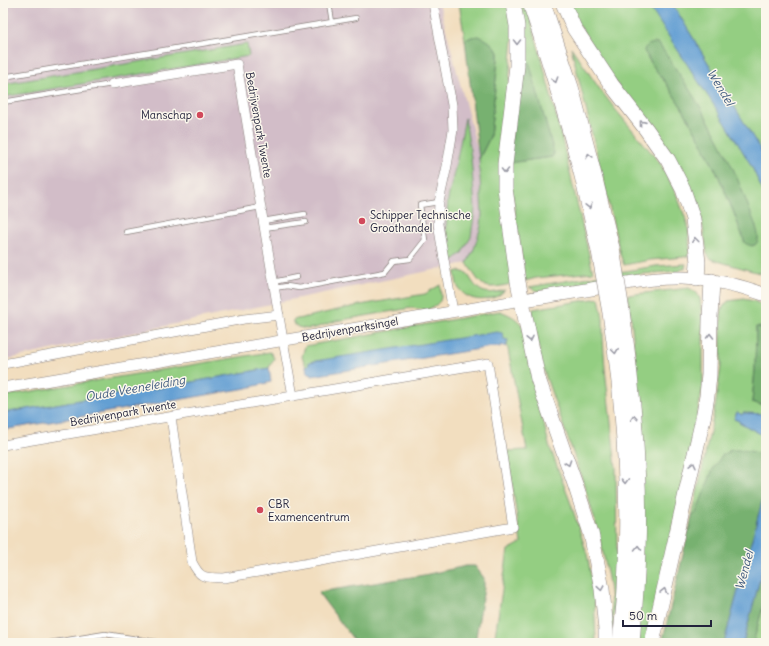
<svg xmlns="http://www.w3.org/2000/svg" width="769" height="646" font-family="Delius,sans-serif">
  <rect width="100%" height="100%" fill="#fbf7ec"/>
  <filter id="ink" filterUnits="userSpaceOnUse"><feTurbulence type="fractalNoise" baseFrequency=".025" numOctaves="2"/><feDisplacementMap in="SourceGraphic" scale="8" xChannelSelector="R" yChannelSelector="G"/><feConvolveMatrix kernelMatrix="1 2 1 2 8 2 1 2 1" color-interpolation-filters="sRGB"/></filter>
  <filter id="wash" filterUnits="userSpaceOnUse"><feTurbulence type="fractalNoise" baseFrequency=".012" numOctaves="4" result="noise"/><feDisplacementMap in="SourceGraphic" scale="16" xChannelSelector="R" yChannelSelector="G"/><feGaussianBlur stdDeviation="0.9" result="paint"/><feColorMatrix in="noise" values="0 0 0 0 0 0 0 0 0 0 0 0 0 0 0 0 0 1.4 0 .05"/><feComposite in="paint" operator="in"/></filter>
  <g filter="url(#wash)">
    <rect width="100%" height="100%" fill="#f2debf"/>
    <path fill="#d2bdc8" d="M3 3H439L505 255 3 360Z"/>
    <g fill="#94ce82" stroke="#5b785e" fill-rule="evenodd">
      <path d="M459 3H510L513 39 504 138 514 275 511 284C481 291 482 286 467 263L474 249 481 226 482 215 479 159 490 137 498 59V52L472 37 465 40Z"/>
      <path d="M518 3H526C552 92 572 182 593 272L536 278 525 281 508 163 552 157 554 153 522 58Z"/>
      <path d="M565 3H647L725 122 751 165 766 198V275L714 260 710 258 707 254 702 221 689 187 627 100ZM647 57 704 113 727 156 755 245 752 246 745 243 734 213 718 175 701 141 684 111 666 83Z"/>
      <path d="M672 3H766V159Z"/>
      <path d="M247 44 249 56 3 97V84Z"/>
      <path d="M571 47 599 88 615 109 660 163 676 193 688 225 690 251 688 256 684 257 650 260 624 265 620 254 603 179Z"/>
      <path d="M465 118 471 157 475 209 471 237 462 253 451 262 449 256 446 229 448 199 457 159Z"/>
      <path d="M686 264 685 268 679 271 642 274 541 291H537L529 287 656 266Z"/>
      <path d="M459 271 467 273C478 292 483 296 505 290 501 294 497 297 492 298 480 302 465 299 458 287 456 283 456 277 455 272Z"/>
      <path d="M440 285 441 297 440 301 436 305 427 310 411 308 336 321 315 328 307 329 298 327 293 323V320L360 305 425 294Z"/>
      <path d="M689 288 697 293 700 299 703 327V387L649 643H638L637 380 631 316 627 295Z"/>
      <path d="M599 298 603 318V337L605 369 616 468 617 563 612 643H611C611 626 612 607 610 591 600 517 570 447 546 377L540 356 537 336 532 317 533 309Z"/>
      <path d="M744 299 754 301 766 307V328L756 327 755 370 752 402 766 406V414L743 413 742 415 737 412 734 419 739 421V422L766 437V459L764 457 702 500 696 513 692 517 715 408 721 366V314L723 307 728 301Z"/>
      <path d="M500 311C510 315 515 317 522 325L538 400 549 445 571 504 587 554 594 593 596 643H494L508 550 521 543 507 451 527 450 507 344 508 340 309 362V365L306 366 302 357 305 346Z"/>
      <path d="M270 352 274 358 269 368 159 388 104 396 3 413V396Z"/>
      <path d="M766 595V643H753Z"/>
    </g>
    <g fill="#77b170" stroke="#4c6a56">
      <path d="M478 36C485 38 496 45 498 53 498 55 498 57 498 59L490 137 479 159 465 40 472 37Z"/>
      <path d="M655 43 659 44 661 47C685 82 709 118 727 156 737 175 744 196 752 216 754 222 762 238 756 244 752 247 748 245 745 243L734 213 718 175 701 141 684 111 666 83 655 69 644 51C645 45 650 44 655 43Z"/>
      <path d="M522 58 528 61 530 65 554 153 553 156 552 157 508 163Z"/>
      <path d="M756 327 766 328V406L752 402 755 370Z"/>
      <path d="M731 450C743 450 758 450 766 459V487L724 643H662L692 517 696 513 713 469 722 455Z"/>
      <path d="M766 556V595L753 643H743Z"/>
      <path d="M466 566H475L484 578V588L475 643H356L320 595 319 592 424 575Z"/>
    </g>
    <g fill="#639fd3" stroke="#426087">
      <path d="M647 3H672L766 159V198L751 165 725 122Z"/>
      <path d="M497 332 502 333 504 339 508 340 506 347 501 345 500 347H492L312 376 311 373H307L306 366 309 365V362Z"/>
      <path d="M269 368 271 382 247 388 3 430V413L104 396 159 388Z"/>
      <path d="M737 412 742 415 743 413 766 414V437L739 422V421L734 419Z"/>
      <path d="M766 487V556L743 643H724Z"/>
    </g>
  </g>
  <g filter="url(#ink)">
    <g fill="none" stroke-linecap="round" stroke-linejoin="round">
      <defs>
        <g id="service">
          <path d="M332 22 356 18"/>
          <path d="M3 77 332 22 329 3"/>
          <path d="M3 102 112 84"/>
          <path d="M263 221 305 214"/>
          <path d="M264 228 306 222"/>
          <path d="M126 232 261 207"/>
          <path d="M273 282 297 277"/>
          <path d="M274 288 287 286 299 288 385 272 394 261 410 259 425 240 420 205 439 202"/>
          <path d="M49 643 105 634 163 643"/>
        </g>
        <g id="minor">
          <path d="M433 3 452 105 453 130 447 166 439 202 438 224 453 312"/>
          <path d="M112 84 237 64 283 340 293 396"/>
          <path d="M3 364 244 319 279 315"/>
          <path d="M3 445 488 363 513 527 224 578C205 577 201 580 192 562L171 417"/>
        </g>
        <path id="tertiary" d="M3 388 522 300"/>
        <path id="secondary" d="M522 300C551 296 580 291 609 286 634 282 658 277 682 278 711 279 740 285 766 295"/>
        <g id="trunk">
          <path d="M513 3 517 26V66L505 164V188L518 282 538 379 575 484 591 533 602 589 606 630V643"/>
          <path d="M530 3C549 60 567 118 582 176 588 201 593 226 599 251"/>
          <path d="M543 3 571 87 591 163 612 248"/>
          <path d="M563 3 574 28 611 84 646 129 668 160 683 189 693 219 698 262 697 279"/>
          <path d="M622 311C629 362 635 413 637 464 641 524 637 584 632 643"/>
          <path d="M610 313C624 404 630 497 625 588 624 607 622 625 620 643"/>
          <path d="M652 643 704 414 707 396 709 375 710 318 712 281"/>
        </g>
      </defs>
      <use href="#service" stroke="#8a807d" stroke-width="6"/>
      <use href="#minor" stroke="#8a807d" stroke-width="10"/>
      <use href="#tertiary" stroke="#8a807d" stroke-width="12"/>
      <use href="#secondary" stroke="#8a807d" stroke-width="14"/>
      <use href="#trunk" stroke="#8a807d" stroke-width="16"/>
      <use href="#service" stroke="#fff" stroke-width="4.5"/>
      <use href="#minor" stroke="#fff" stroke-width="9"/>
      <use href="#tertiary" stroke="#fff" stroke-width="11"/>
      <use href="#secondary" stroke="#fff" stroke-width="13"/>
      <use href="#trunk" stroke="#fff" stroke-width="15"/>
      <defs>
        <g id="trunk-bridge">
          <path d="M612 248 622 311"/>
          <path d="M599 251 610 313"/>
        </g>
      </defs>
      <use href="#trunk-bridge" stroke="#8a807d" stroke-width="16" stroke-linecap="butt"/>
      <use href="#trunk-bridge" stroke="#fff" stroke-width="15"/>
    </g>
    <defs><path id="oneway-chevron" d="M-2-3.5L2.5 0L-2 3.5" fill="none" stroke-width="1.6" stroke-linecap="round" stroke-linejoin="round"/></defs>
    <g stroke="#9c9ca7">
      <use href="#oneway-chevron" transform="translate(517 42) rotate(90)"/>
      <use href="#oneway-chevron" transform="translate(555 80) rotate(73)"/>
      <use href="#oneway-chevron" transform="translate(642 123) rotate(-129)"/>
      <use href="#oneway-chevron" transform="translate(589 156) rotate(-105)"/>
      <use href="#oneway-chevron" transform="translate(505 171) rotate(90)"/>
      <use href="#oneway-chevron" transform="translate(589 206) rotate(77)"/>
      <use href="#oneway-chevron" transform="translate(695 240) rotate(-97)"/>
      <use href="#oneway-chevron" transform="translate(710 336) rotate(-90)"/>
      <use href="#oneway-chevron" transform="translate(530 339) rotate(78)"/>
      <use href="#oneway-chevron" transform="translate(615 351) rotate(83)"/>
      <use href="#oneway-chevron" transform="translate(634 418) rotate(-94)"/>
      <use href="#oneway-chevron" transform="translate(568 463) rotate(71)"/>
      <use href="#oneway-chevron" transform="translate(693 465) rotate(-77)"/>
      <use href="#oneway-chevron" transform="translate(625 481) rotate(88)"/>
      <use href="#oneway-chevron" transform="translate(638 548) rotate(-89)"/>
      <use href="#oneway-chevron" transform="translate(601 588) rotate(81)"/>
      <use href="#oneway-chevron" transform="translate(664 591) rotate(-77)"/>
    </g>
  </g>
  <g fill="#d1495b" stroke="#fbf7ec" stroke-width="1.5">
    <circle cx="200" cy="115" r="4"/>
    <circle cx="362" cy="221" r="4"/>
    <circle cx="260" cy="510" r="4"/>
  </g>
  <g text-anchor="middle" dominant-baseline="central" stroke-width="3" stroke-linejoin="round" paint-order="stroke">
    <g font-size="11" fill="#22223b" stroke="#fbf7ec" text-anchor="start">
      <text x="192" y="115" text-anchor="end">Manschap</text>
      <text x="370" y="215">Schipper Technische<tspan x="370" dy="13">Groothandel</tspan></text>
      <text x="268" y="504">CBR<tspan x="268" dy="13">Examencentrum</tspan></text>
    </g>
    <g font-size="11" fill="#22223b" stroke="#fbf7ec">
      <text transform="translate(259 125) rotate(80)">Bedrijvenpark Twente</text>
      <text transform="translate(350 329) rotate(-10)">Bedrijvenparksingel</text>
      <text transform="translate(123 413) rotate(-10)">Bedrijvenpark Twente</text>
    </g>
    <g font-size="12" font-style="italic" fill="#3f5a7f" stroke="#fbf7ec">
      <text transform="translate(721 87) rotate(59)">Wendel</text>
      <text transform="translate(135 388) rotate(-10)">Oude Veeneleiding</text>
      <text transform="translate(744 570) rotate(-75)">Wendel</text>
    </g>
  </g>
  <rect width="769" height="646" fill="none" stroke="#fbf7ec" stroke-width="16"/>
  <path d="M623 620v6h88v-6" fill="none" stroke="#22223b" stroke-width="2"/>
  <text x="629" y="620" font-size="12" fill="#22223b" stroke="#fbf7ec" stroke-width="3" paint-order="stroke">50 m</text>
</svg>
